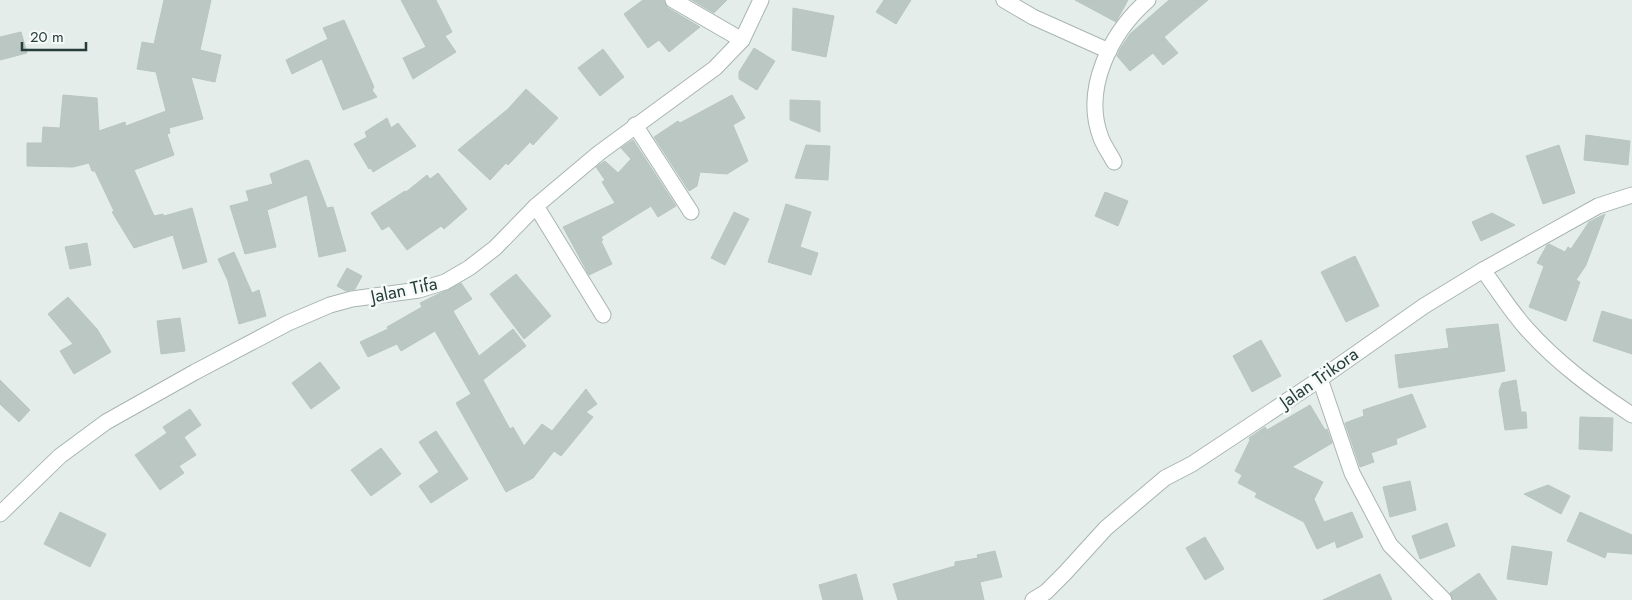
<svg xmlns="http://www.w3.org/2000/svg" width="1632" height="600" font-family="Jost,sans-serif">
  <rect width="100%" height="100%" fill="#e5edea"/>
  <g fill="#bbc7c3" stroke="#b8c6c1">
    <path d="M164 0H211L200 50 221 55 215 82 191 77 203 119 169 128 170 133 167 134 174 155 134 170 154 216 163 214 164 216 192 208 207 262 183 269 173 235 134 248 112 212 114 211 95 171H92L89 163 73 167 27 166V143H42L43 127 60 128 63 95 97 98 99 131 125 122 126 126 166 111 156 72 137 69 142 42 154 44Z"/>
    <path d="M401 0H436L452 32 445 36 456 52 413 79 403 58 426 47Z"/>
    <path d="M643 0H664L668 8 700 27 669 52 659 40 648 48 624 14Z"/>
    <path d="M692 0H727L714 13Z"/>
    <path d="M884 0H911L896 24 876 12Z"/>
    <path d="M1075 0H1128L1116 22Z"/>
    <path d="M1169 0H1208L1164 37 1178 53 1163 65 1153 53 1130 71 1117 56 1120 49 1130 34Z"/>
    <path d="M793 8 834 16 826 57 792 50Z"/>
    <path d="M344 20 374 87 372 90 377 97 343 110 322 59 292 74 286 60 328 39 323 28Z"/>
    <path d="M21 32 27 53 0 60V37Z"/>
    <path d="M754 48 775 61 757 90 739 79V72Z"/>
    <path d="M603 49 624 77 600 96 578 68Z"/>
    <path d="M526 89 558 118 533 145 530 142 508 165 506 163 490 180 458 150 508 109Z"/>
    <path d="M732 95 745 118 733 125 748 161 727 174 700 172 697 186 689 191 654 137 678 121 680 123Z"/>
    <path d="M790 100 820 101V132L790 120Z"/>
    <path d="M387 118 391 128 398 123 416 146 373 172 371 168 369 169 354 144 367 137 365 132Z"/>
    <path d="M1586 135 1630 141 1628 165 1584 160Z"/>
    <path d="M633 140 676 206 658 217 651 206 601 237 603 240 601 241 612 264 589 275 563 227 615 203 602 182 605 180 596 167 605 161 618 173 631 159 621 148Z"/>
    <path d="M806 145 830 146 828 180 795 178Z"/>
    <path d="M1559 145 1575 193 1543 204 1526 156Z"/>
    <path d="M306 160 309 161 327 208 333 207 346 251 319 257 307 195 267 210 276 247 245 254 230 206 249 201 246 191 273 184 270 174Z"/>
    <path d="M438 173 467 209 444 229 441 226 407 250 389 226 382 230 371 213 405 191 406 192 427 175 430 179Z"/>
    <path d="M1105 192 1128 201 1118 226 1095 216Z"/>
    <path d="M786 204 811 212 800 247 818 253 811 275 768 262Z"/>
    <path d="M734 212 749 219 725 265 711 258Z"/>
    <path d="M1492 213 1515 225 1481 241 1472 222Z"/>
    <path d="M1605 214 1586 265 1576 280 1580 282 1566 321 1529 307 1544 266 1537 263 1547 245 1549 244 1565 252 1568 247 1571 249 1589 222Z"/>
    <path d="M87 243 91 265 70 269 65 247Z"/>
    <path d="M234 252 252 293 259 290 266 316 239 324 228 281 218 259Z"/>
    <path d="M1355 256 1379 306 1346 322 1321 272Z"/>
    <path d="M347 268 362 276 355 289 346 291 337 286Z"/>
    <path d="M516 274 551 316 524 339 490 294Z"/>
    <path d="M461 283 472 299 453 311 479 356 513 329 526 346 483 380 510 429 513 427 524 446 542 424 552 431 586 389 597 404 586 412 593 417 561 456 554 451 533 478 506 492 456 403 471 394 435 331 401 351 397 344 368 357 360 342 388 329 387 327 422 307 420 303Z"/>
    <path d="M68 297 97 329 111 352 74 374 60 351 73 344 48 314Z"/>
    <path d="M1602 311 1632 320V354L1593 341Z"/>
    <path d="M180 318 185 351 161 354 157 321Z"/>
    <path d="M1498 324 1505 371 1399 388 1395 355 1449 348 1446 329Z"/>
    <path d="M1261 340 1281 376 1252 392 1233 356Z"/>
    <path d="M320 362 340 388 311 409 292 383Z"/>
    <path d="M0 380 30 410 19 422 0 404Z"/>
    <path d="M1516 380 1521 412H1526L1527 428 1505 430 1499 391 1502 383Z"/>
    <path d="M1412 394 1426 427 1396 439 1397 444 1371 453 1374 462 1360 467 1345 423 1364 416 1363 410Z"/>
    <path d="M1310 405 1325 430 1327 429 1332 443 1292 467 1323 482 1314 499 1324 522 1352 512 1363 537 1337 548 1335 541 1317 549 1304 522 1255 497 1257 493 1238 483 1242 475 1235 471 1250 440 1249 438 1265 427 1267 430Z"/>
    <path d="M190 409 201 425 184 437 196 455 179 466 184 473 160 490 135 455 167 433 163 427Z"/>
    <path d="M1580 417 1613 418 1612 451 1579 449Z"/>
    <path d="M436 431 468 479 431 503 419 486 439 472 419 442Z"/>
    <path d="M381 448 401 474 371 496 351 470Z"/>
    <path d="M1410 481 1416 510 1390 517 1383 487Z"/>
    <path d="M1548 485 1570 496 1561 514 1524 494Z"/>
    <path d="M60 512 106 534 90 567 44 544Z"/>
    <path d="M1580 512 1632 535V554L1607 552 1605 558 1567 541Z"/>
    <path d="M1447 523 1455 546 1420 559 1412 536Z"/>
    <path d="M1205 537 1224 569 1205 580 1186 548Z"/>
    <path d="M1512 546 1552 552 1547 585 1507 579Z"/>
    <path d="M995 551 1002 577 980 582 984 600H898L893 584 955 566V562L978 558 977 555Z"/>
    <path d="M1479 573 1497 600H1453L1450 593Z"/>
    <path d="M856 574 863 600H823L819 585Z"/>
    <path d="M1380 574 1392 600H1323L1357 584Z"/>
  </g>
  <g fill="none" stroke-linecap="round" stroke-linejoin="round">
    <defs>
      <g id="minor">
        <path d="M673 0 742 40"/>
        <path d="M1004 0 1033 17 1109 51"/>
        <path d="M635 125 691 212"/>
        <path d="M1114 162C1110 154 1104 146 1101 138 1082 89 1111 32 1148 0"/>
        <path d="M536 206 603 315"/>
        <path d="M1483 270C1497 289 1510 310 1526 328 1557 363 1594 390 1632 415"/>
        <path d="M1320 379 1352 473 1390 545 1444 600"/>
        <path d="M0 514 60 456 106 422 195 372 288 323 330 305 352 299 419 290 445 282 469 268 495 248 536 206 599 153 715 68 742 40 761 0"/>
        <path d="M1033 600 1046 592 1065 573 1106 528 1165 478 1192 464 1320 379 1424 306 1483 270 1598 206 1632 195"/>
      </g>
    </defs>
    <use href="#minor" stroke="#a8b5b1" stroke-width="17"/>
    <use href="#minor" stroke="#fff" stroke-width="15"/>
  </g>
  <g text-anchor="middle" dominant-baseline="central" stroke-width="5" stroke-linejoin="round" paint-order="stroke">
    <g font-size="18" fill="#263d39" stroke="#f5f9f8">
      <text transform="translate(404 290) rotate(-12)">Jalan Tifa</text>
      <text transform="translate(1319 378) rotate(-35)">Jalan Trikora</text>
    </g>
  </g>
  <path d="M22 42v8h64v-8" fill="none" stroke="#263d39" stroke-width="2.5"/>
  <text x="30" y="42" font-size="15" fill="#263d39" stroke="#f5f9f8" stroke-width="4" paint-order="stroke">20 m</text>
</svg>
